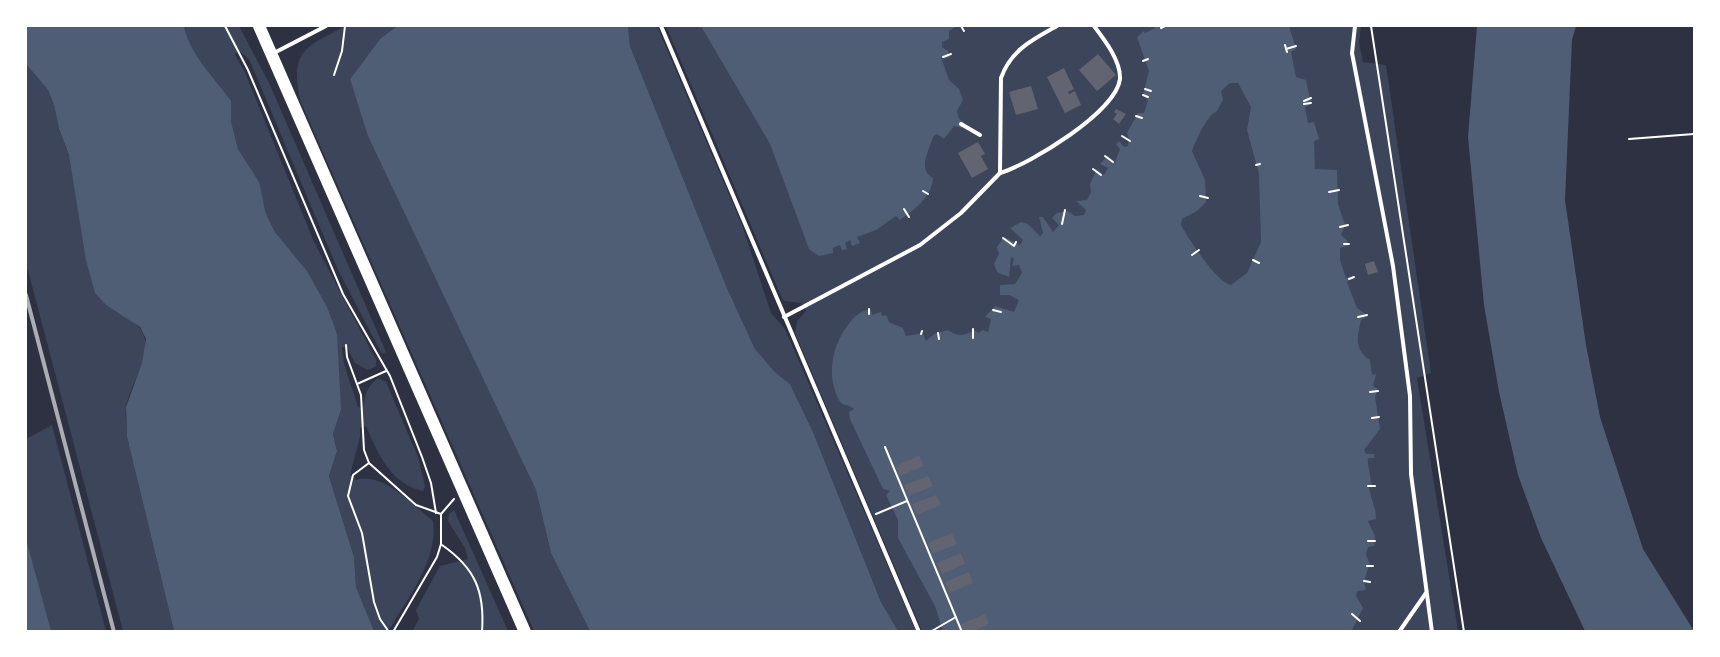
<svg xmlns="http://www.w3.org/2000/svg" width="1720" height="657" font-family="Signika,sans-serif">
  <rect width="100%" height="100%" fill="#2d3142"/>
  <g fill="#3c4559">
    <path d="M184 26H239L270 85 386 352 382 354 338 270 249 59 238 50 235 55 244 70 314 242 376 360V366L368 370 355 363 348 349 342 347C342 366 353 388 358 407L363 408C365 394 367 387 378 378L386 382 418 457 425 486 423 491C392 485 377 453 366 426L360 428V437L350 475 356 480C382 471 413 505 433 521 438 560 410 594 391 627L385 631H374L356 587 354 557 329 476 337 451 333 434 341 410 307 271 275 232 266 214 264 204 238 149 231 121V101C212 80 190 54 184 26Z"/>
    <path d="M346 26H397L380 39 350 79 536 490 551 553 590 631H534L300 100C290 50 305 47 346 26Z"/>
    <path d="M628 26H657L742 225 771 313 785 329 916 631H898L881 602 813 432 790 384 775 372 755 349 727 288 630 46Z"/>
    <path d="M666 26H1361L1359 42 1363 62 1386 65 1431 373 1417 378 1458 631H922L795 333 797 321 806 311 802 303 784 301 781 296Z"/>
    <path d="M26 64 48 90 54 105 59 129 131 320C165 346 130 377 126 408 125 417 127 427 127 437L174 631H123L26 263Z"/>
    <path d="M52 425 106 631H26V439Z"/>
    <path d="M454 510 508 631 412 632 419 619 416 610 440 566 468 559 465 548 448 521 449 514Z"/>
  </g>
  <g fill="#4f5d75" fill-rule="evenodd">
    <path d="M26 26H184C190 55 214 77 231 101V121L238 149 259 182 266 214 275 232 307 271 327 307 337 334 341 410 333 434 337 451 329 476 354 557 356 587 374 631H174L127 437 126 407 142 363 146 339 140 327 106 305 95 293 86 260 69 155 59 129 54 105 48 90 26 64Z"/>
    <path d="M397 26H628L630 46 727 288 755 349 775 372 790 384 813 432 881 602 898 631H590L551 553 536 490 368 136 350 79 380 39Z"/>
    <path d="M701 26H957L949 31V39L942 42V47L948 51 950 57 944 59 941 57 949 80 959 89 963 100 957 111 959 119 965 123 962 128 954 126 944 139 937 134 933 137C929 151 917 169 933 178 932 197 914 210 900 220L896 216 876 230 857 237 860 243 852 246 850 240 845 243 847 249 842 250 840 245 833 248V253L819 256 809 249 770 144Z"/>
    <path d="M1155 26H1289L1296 49 1291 52 1296 77 1306 80 1311 104 1305 107 1308 123 1314 122 1319 139 1314 141 1315 169 1337 170 1338 204 1345 225 1341 235 1347 240 1348 246 1340 248V260L1346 278 1354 276 1347 282 1357 308 1368 316 1361 320C1357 338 1354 349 1370 360L1372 375 1376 374 1373 386 1378 389 1375 397 1380 429 1364 450 1366 454H1374V458H1368C1367 464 1371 474 1371 484L1374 485 1369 487C1371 500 1376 507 1376 519L1368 521 1375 536 1374 546 1368 547 1366 554 1371 567 1368 568 1365 579 1369 581 1364 582 1366 590 1357 591 1356 596 1363 608 1351 632 943 631 935 606 898 538V520L886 495 890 491 883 489 850 419 849 412 854 409C849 404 843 407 839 400 825 374 833 342 851 321 856 315 863 309 871 310L872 315 881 312 882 316 886 315 889 322 903 328 906 336 923 333 926 341 934 334 948 330C957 337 965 336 974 330L979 333 983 330 988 332 991 319 985 317 995 306 1014 312 1019 300 1009 295H1000V285L1015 284 1022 273 1019 265 1012 266 1014 259 1011 257 1009 277 997 272 994 264 999 254 997 247 1004 237 1020 245 1023 240 1010 228 1021 222 1028 224 1040 236 1043 233 1039 217H1043L1053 232 1059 225 1052 218 1057 213 1068 211 1075 216 1084 215 1086 210 1076 201 1087 200 1091 192 1090 184 1097 169 1104 175 1108 168 1100 164 1107 156 1115 162 1120 149 1116 144 1119 141 1124 147 1128 146 1129 139 1127 133 1138 113H1144L1148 100 1143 95 1149 71 1137 37 1144 31 1145 33 1155 28ZM1230 83H1238L1251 107 1247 130 1259 174 1261 242 1247 273 1231 285C1216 282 1189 239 1181 225L1182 219 1197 211 1206 202 1205 180 1192 151C1196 140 1207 115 1217 111L1223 100 1221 91Z"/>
    <path d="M1477 26H1576L1572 40 1565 200 1586 345 1600 417 1643 549 1694 631H1585L1541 538 1518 475 1499 392 1484 305 1468 137Z"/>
    <path d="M26 539 51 631H26Z"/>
  </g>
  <g fill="#626471">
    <path d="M1098 54 1116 75 1097 91 1079 70Z"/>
    <path d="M1064 68 1074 89 1068 92 1069 94 1075 91 1081 105 1065 113 1047 77Z"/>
    <path d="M1031 86 1038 109 1016 115 1009 92Z"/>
    <path d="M1116 109 1126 114 1119 124 1113 119 1117 114 1114 112Z"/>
    <path d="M978 142 985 154 981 156 988 169 972 178 958 153Z"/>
    <path d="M1374 261 1378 272 1368 275 1365 264Z"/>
    <path d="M919 456 924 466 900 476 895 466Z"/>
    <path d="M928 476 933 486 909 496 904 485Z"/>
    <path d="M936 495 941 505 917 515 912 504Z"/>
    <path d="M952 533 957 544 933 554 928 543Z"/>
    <path d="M961 553 965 564 942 574 937 563Z"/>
    <path d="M969 572 973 583 949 593 945 582Z"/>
    <path d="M985 614 989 624 972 632H964L961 624Z"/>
  </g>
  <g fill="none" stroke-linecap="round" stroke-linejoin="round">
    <g stroke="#fff" stroke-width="2">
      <path d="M225 26 248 70 343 294 390 376 422 457 431 483 436 513"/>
      <path d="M961 26 964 31"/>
      <path d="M1371 26 1464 632"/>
      <path d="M1161 28 1165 26"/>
      <path d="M1285 45 1287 52"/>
      <path d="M1286 49 1296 46"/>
      <path d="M943 57 951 54"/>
      <path d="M1143 61 1148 59"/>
      <path d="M334 75 342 51 345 26"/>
      <path d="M1145 89 1151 91"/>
      <path d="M1143 95 1148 97"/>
      <path d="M1304 101 1311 98"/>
      <path d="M1304 104 1311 103"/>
      <path d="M1136 116 1142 118"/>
      <path d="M1122 136 1130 141"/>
      <path d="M1629 139 1694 134"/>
      <path d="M1105 156 1113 162"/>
      <path d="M1256 165 1260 164"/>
      <path d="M1093 169 1101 175"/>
      <path d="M923 191 928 194"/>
      <path d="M1329 192 1339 190"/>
      <path d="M1200 196 1208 198"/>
      <path d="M904 209 909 217"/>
      <path d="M1062 224 1065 210"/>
      <path d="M1340 227 1348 225"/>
      <path d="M1003 238 1014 246 1016 242"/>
      <path d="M1344 244H1349"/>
      <path d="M1192 255 1199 250"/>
      <path d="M1253 260 1259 263"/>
      <path d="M1349 279 1354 277"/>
      <path d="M869 309V314"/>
      <path d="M993 310 1001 312"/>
      <path d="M1358 317 1367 315"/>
      <path d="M938 333 939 339"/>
      <path d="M921 334 922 331"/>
      <path d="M973 338V329"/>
      <path d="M346 345 347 357 361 395 364 450 369 463 416 505 441 514"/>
      <path d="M357 384 386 371"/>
      <path d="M1370 392 1378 391"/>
      <path d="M1372 418 1379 417"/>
      <path d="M885 447 962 632"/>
      <path d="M369 463 353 475 348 496 362 533 374 602 380 619 389 632"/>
      <path d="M1368 486H1375"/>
      <path d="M876 514 907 501"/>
      <path d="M1368 541H1375"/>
      <path d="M442 545C475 568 485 591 482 632"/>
      <path d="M1367 566H1373"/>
      <path d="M1364 581 1370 582"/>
      <path d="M1352 614 1360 621"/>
      <path d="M393 632 437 557 441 544V514L454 499"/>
      <path d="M930 632 956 617"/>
    </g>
    <g stroke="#fff" stroke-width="4">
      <path d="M661 26 919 632"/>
      <path d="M1355 26 1352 53 1393 266 1410 396 1411 474 1432 632"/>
      <path d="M272 54 326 26"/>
      <path d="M961 124 980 135"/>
      <path d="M1000 173C1030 164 1116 112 1120 79 1121 61 1104 39 1094 26"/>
      <path d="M784 317 920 245 961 213 1000 173 1001 78C1011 50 1032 40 1057 26"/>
      <path d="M1399 632 1426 593"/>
    </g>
    <path stroke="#fff" stroke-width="12" d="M259 26 525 632"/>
    <path stroke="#abadb3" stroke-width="4" d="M26 295 114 632"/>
  </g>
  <rect width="1720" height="657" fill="none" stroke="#ffffff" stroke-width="54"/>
</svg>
